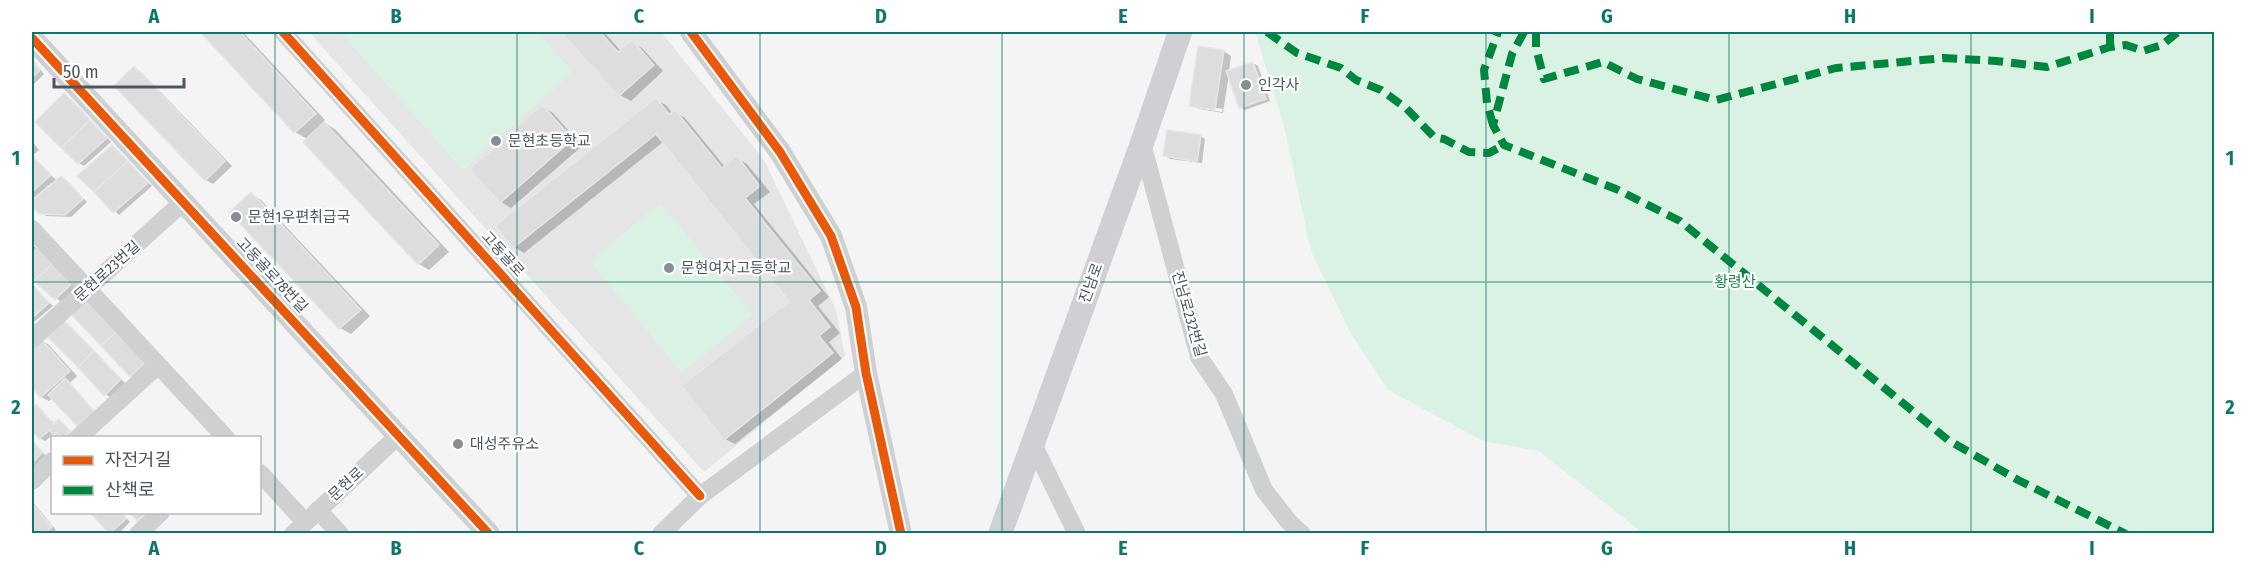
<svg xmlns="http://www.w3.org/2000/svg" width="2246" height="565" font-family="'Fira Sans Condensed','Noto Sans KR',sans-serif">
  <rect width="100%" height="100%" fill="#f4f4f4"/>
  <path fill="#e6e5e6" d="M309 32H661L764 160 836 310 845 356 704 472Z"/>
  <g fill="#d9f2e3">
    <path d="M340 32H537L573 72 463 170Z"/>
    <path d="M1255 32H2214V533H1643L1539 451 1483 441 1388 390 1350 332 1311 251 1284 126Z"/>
    <path d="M660 203 753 315 682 373 590 261Z"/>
  </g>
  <g fill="#0003" fill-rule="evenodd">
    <path d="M202 32H243L325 120 323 122 335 129 449 252 429 270 419 264 307 139 295 132Z"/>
    <path d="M563 32H604L621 51 632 42 642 48 663 71 631 101 620 95Z"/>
    <path d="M1224 51 1231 56 1229 71 1253 63 1258 66 1270 101 1245 110 1240 107 1229 74 1223 113 1199 109 1191 105ZM1197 105 1223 109 1222 112 1197 108Z"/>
    <path d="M32 59 44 74 32 86Z"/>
    <path d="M134 68 142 73 232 166 213 184 206 180Z"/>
    <path d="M65 95 72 100 111 142 84 166 79 163Z"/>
    <path d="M656 100 666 105 673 114 675 112 685 118 725 167 737 158 747 164 770 192 754 204 829 297 818 306 840 333 829 342 842 359 735 444 725 439 791 301 663 142 524 253 514 247Z"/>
    <path d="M542 107 553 113 582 146 511 208 501 202Z"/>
    <path d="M1200 136 1205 139 1202 163 1170 159 1165 156Z"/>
    <path d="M32 141 39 150 32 156 57 181 61 177 66 180 87 202 71 217 46 216 32 203 52 185 51 183 35 197 32 195Z"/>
    <path d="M112 147 152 186 119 215 79 176Z"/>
    <path d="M251 194 261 200 370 316 351 334 340 328 232 212Z"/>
    <path d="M32 244 77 286 61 302 32 275Z"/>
    <path d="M32 286 53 306 34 322 32 321Z"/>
    <path d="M72 313 151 364 136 379 131 376Z"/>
    <path d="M64 321 125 383 110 397 105 394Z"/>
    <path d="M40 340 48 344 77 376 70 383 98 415 84 429 53 398 49 401 41 397 32 386V347Z"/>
    <path d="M36 406 55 424 59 421 75 435 72 438H63L54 434 45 441 40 438 32 427V410Z"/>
    <path d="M32 440 46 456 32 471Z"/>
    <path d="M32 501 56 530 52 534H32Z"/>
    <path d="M92 512H121L130 522 118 534H111Z"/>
  </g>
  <g fill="#ddddde" stroke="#e5e6e7" stroke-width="1.5">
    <path d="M200 32H240L316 114 294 133Z"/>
    <path d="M561 32H600L618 52 632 40 654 65 619 96Z"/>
    <path d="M1198 46 1224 50 1215 110 1189 106Z"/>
    <path d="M32 61 40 70 32 78Z"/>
    <path d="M1253 62 1266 99 1239 108 1226 71Z"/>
    <path d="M134 66 225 161 205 181 114 86Z"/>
    <path d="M64 93 90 120 61 148 35 122Z"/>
    <path d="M656 98 669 114 675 110 722 168 737 156 760 186 745 198 820 291 809 300 830 327 819 336 833 353 724 440 682 386 789 301 656 134 513 248 495 226Z"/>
    <path d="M542 105 573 139 500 203 470 169Z"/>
    <path d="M90 120 107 138 78 164 61 148Z"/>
    <path d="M324 122 439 245 418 265 303 142Z"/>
    <path d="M1167 130 1201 135 1197 162 1163 156Z"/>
    <path d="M112 145 128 161 94 192 77 176Z"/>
    <path d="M32 156 51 175 32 192Z"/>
    <path d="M128 161 148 183 113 213 94 192Z"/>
    <path d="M61 176 83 199 65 215 39 214 32 205V201Z"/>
    <path d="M251 192 361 310 339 329 229 212Z"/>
    <path d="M40 246 54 262 34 281 32 278V255Z"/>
    <path d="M54 262 73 282 55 300 34 281Z"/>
    <path d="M32 284 49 303 32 318Z"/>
    <path d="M87 298 118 330 101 346 70 313Z"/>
    <path d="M63 319 94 351 78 367 46 335Z"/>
    <path d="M118 330 147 361 130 377 101 346Z"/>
    <path d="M40 338 70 371 40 398 32 388V345Z"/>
    <path d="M94 351 121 379 104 396 78 367Z"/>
    <path d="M65 378 94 411 78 427 48 395Z"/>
    <path d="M36 404 53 424 59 419 71 432 61 438 57 433 53 435 50 430 39 439 32 430V408Z"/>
    <path d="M32 441 42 453 32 463Z"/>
    <path d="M32 503 52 527 44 534H32Z"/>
    <path d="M90 512H120L126 519 109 534Z"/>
    <path d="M129 512H147L137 521Z"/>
  </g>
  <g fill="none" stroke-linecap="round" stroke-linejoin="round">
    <g stroke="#ced0d2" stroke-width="18">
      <path d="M283 32 700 496"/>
      <path d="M1142 143 1199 357 1224 394 1264 490 1289 522 1302 534"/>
      <path d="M32 229 226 438"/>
      <path d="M32 339 183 202"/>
      <path d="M78 438 158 365"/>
      <path d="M1033 444 1077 534"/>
      <path d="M260 473 305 522"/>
      <path d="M32 481 52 461"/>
      <path d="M318 510 340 534"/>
      <path d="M138 534 161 512"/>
      <path d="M293 534 399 435"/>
      <path d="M661 534 700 496 866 373"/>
    </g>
    <g stroke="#ced0d2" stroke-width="22">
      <path d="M691 32 780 152 831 236 856 307 866 373 901 534"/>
      <path d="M32 38 489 534"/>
    </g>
    <path stroke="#ced0d4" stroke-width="24" d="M1000 534 1142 143 1180 32"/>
    <g stroke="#00873e" stroke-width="8" stroke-dasharray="15 8" stroke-linecap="butt">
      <path d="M1267 32 1297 53 1341 68 1356 80 1381 90 1406 108 1434 137 1444 139 1469 152 1489 153 1504 145"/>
      <path d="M1524 32 1512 54 1493 125 1504 145 1616 189 1680 221 1948 440 2018 480 2126 534"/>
      <path d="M1536 32V48L1544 79 1603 62 1637 79 1716 100 1836 68 1944 58 1996 61 2047 67 2110 47 2126 45 2143 51 2162 45 2178 32"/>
      <path d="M2110 47V32"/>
      <path d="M1493 125 1487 103 1484 70 1498 32"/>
    </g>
    <defs>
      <g id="cycleway">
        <path d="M283 32 700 496"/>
        <path d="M691 32 780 152 831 236 856 307 866 373 901 534"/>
        <path d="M32 38 489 534"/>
      </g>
    </defs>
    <use href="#cycleway" stroke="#fff" stroke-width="13"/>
    <use href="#cycleway" stroke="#e8590c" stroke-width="9"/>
  </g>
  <path fill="none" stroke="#0f766e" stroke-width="1.5" stroke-opacity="0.55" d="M275 32V534M517 32V534M760 32V534M1002 32V534M1244 32V534M1486 32V534M1729 32V534M1971 32V534M32 282H2214"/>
  <g fill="#868d94" stroke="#fff" stroke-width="2">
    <circle cx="1246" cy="85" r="6"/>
    <circle cx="496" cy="141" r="6"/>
    <circle cx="236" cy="217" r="6"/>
    <circle cx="669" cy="268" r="6"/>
    <circle cx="458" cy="444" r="6"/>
  </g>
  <g text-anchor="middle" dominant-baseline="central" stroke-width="4.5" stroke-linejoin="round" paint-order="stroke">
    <g font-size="15" fill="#4a5661" stroke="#fff" text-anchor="start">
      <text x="1258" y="85">인각사</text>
      <text x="508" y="141">문현초등학교</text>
      <text x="248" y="217">문현1우편취급국</text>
      <text x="681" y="268">문현여자고등학교</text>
      <text x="470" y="444">대성주유소</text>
    </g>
    <g font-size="15" fill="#4a5661" stroke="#fff">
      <text transform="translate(503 254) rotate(48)">고동골로</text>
      <text transform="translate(107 271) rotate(-42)">문현로23번길</text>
      <text transform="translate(272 275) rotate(47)">고동골로78번길</text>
      <text transform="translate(1091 283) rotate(-70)">진남로</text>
      <text transform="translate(1189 314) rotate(74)">진남로232번길</text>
      <text transform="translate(346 484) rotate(-43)">문현로</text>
    </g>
    <g font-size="15" fill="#17864f" stroke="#fff">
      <text x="1735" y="282">황령산</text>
    </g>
  </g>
  <rect width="2246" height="565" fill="none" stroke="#ffffff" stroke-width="66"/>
  <rect x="51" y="436" width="210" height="78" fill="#ffffff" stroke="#b7bbc0" stroke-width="1.5"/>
  <rect x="63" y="456" width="30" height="9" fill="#e8590c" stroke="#b7bbc0" stroke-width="1.5"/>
  <text x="105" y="466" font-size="18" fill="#4a5661">자전거길</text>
  <rect x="63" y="486" width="30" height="9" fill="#00873e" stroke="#b7bbc0" stroke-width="1.5"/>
  <text x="105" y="496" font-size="18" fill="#4a5661">산책로</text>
  <path d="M54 78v9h130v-9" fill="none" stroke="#4a5661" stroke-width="3"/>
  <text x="63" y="78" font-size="18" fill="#4a5661" stroke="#ffffff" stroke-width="4.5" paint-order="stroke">50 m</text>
  <rect x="33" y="33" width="2180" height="499" fill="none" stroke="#0f766e" stroke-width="2"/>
  <g font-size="20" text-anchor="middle" font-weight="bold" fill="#0f766e">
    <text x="154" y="23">A</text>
    <text x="396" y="23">B</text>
    <text x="639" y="23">C</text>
    <text x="881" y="23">D</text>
    <text x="1123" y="23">E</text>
    <text x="1365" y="23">F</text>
    <text x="1607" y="23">G</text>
    <text x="1850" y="23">H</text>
    <text x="2092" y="23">I</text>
    <text x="16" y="165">1</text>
    <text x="2230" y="165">1</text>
    <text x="16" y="414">2</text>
    <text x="2230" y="414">2</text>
    <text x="154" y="555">A</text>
    <text x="396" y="555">B</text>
    <text x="639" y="555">C</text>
    <text x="881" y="555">D</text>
    <text x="1123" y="555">E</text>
    <text x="1365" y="555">F</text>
    <text x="1607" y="555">G</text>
    <text x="1850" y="555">H</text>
    <text x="2092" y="555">I</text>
  </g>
</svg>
